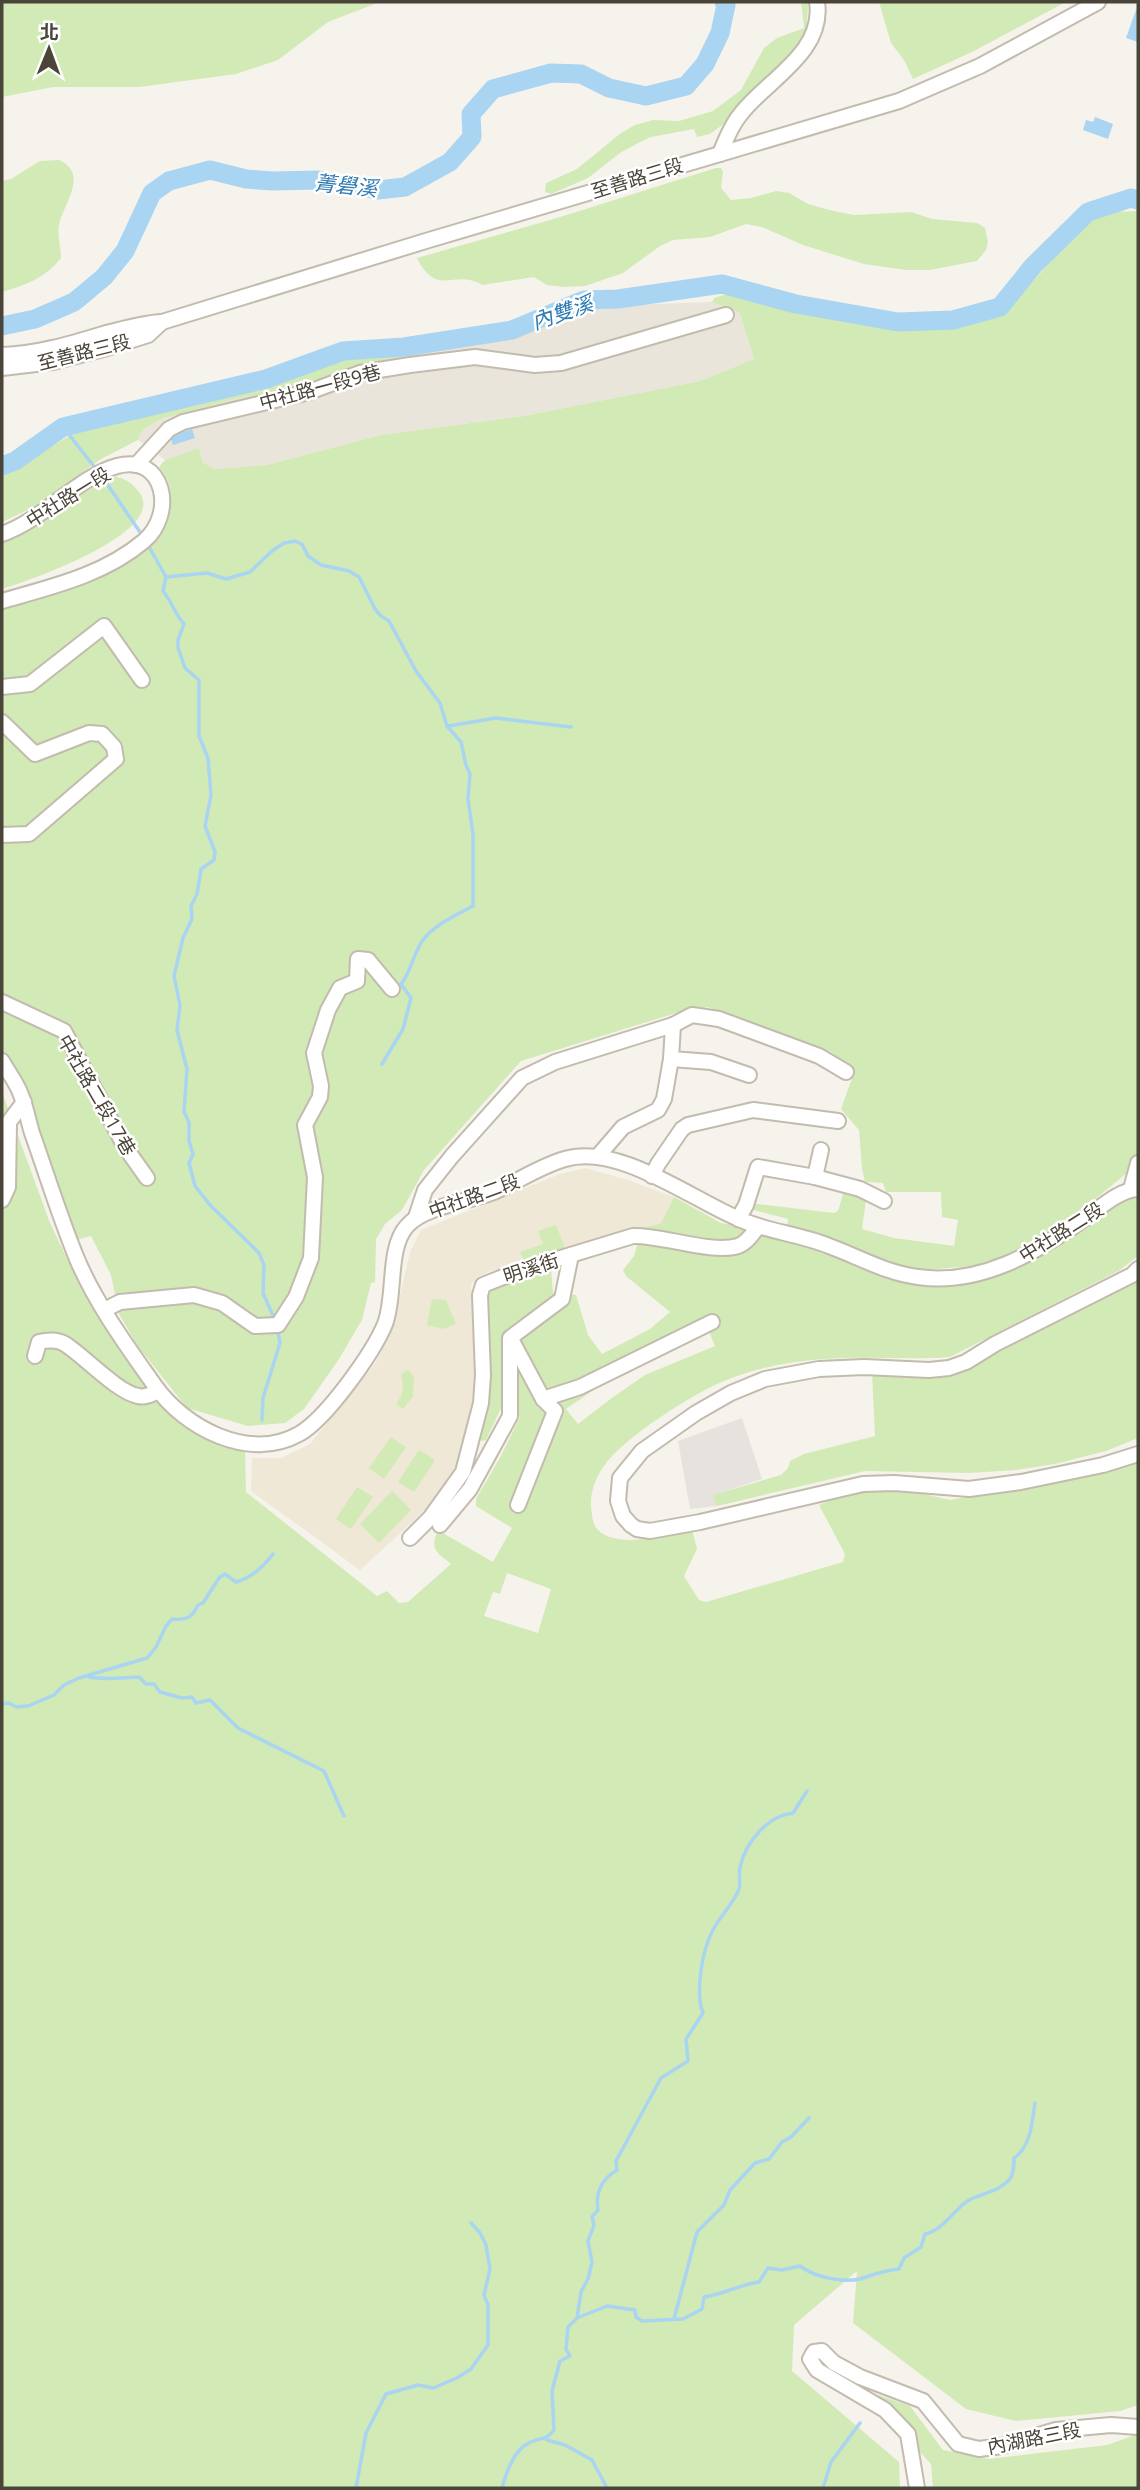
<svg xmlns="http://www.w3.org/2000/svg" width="1140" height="2490" font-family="'Open Sans','Noto Sans TC',sans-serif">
  <rect width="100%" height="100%" fill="#f6f3ec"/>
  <path fill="#eae5da" d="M712 302 740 313 754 359 700 381 524 416 381 435 267 465 215 469 202 462 199 448 165 460 138 440 143 429 164 418 239 398 286 389 369 365 526 333 597 309 653 304Z"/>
  <path fill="#e6e2dd" d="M742 1418 762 1479 714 1495 717 1506 690 1509 678 1441Z"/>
  <path fill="#efe8d6" d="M585 1168 628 1180 674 1197 661 1223 567 1247 488 1272 478 1277 471 1284 475 1395 458 1464 422 1513 360 1570 251 1491 252 1458H281L310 1444 376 1362 392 1330 410 1252 421 1230 560 1174Z"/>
  <g fill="#d2eab5" fill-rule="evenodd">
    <path d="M2 2H380L328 22 278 60 236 74 139 87H53L2 97Z"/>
    <path d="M801 2H808L807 28 794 50 732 118 710 134 697 137 694 129 651 137 638 143 620 153 588 178 551 194 545 192 546 183 577 169 621 133 635 125 653 120 679 121 713 111 741 90 764 48 777 38 804 28Z"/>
    <path d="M879 2H1066L972 52 913 79 904 60 891 43Z"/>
    <path d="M59 160C90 174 63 204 59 225 57 234 61 248 61 258 45 278 26 285 2 292V181L11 179 40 161Z"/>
    <path d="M716 168H721L723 172 721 188 731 200 751 198 776 191 789 193 808 204 833 211 854 215 911 212 932 219 977 223 985 228 988 242 986 250 977 261 930 270H906L864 264 803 245 762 227 746 224 710 237 673 240 660 246 623 273 585 286 564 287 547 285 534 277 482 285C454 268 438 299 417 258L557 218Z"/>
    <path d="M1138 211V1152L1132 1169 1073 1217 1033 1244 983 1265 927 1270 900 1268 787 1232 788 1219 750 1209 749 1203 834 1213 838 1211 843 1194 847 1190 866 1200 862 1229 894 1238 954 1246 958 1220 942 1217 941 1192H886L883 1183 865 1182 862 1168 859 1130 841 1109 855 1070 831 1052 707 1007 676 1013 521 1061 424 1170 402 1210 385 1224 376 1239 375 1282 371 1283 362 1320 339 1359 304 1409 285 1423 248 1426 187 1408 137 1345 119 1314 111 1275 91 1236 76 1240 20 1076 2 1055V607C49 592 165 566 170 507 172 490 170 480 159 467L165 460 199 448 202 462 215 469 267 465 381 435 524 416 700 381 754 359 740 313 712 302 714 298 730 293 800 311 852 320 893 326 949 329 1003 314 1086 223 1110 212Z"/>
    <path d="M585 305 597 309 526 333 368 365 286 389 239 398 164 418 143 429 138 440 101 459 34 507 2 522V471L24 463 89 424 266 380 351 357 425 347 509 332 572 308Z"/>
    <path d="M107 476C122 476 130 481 139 492 170 532 28 581 2 589V539Z"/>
    <path d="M2 1092 50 1223 73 1271 95 1306 161 1398 245 1447 246 1492 377 1596 387 1591 399 1603 408 1602 451 1564C439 1554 429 1550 437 1533L441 1532 493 1562 512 1528 476 1506V1499L501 1456 520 1417 502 1406 486 1440 482 1441 478 1439 487 1292 489 1285 547 1268 551 1269 553 1293 576 1295 588 1335 602 1354 650 1329 670 1312 626 1276 623 1270 634 1256 642 1228 661 1223 674 1197 721 1223 751 1228 852 1260 968 1280 1129 1194H1138V1256L1120 1270 950 1357C915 1360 880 1357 844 1358 805 1359 765 1365 729 1379 698 1390 627 1436 607 1462 597 1474 590 1491 591 1506 592 1514 592 1525 599 1531 620 1549 668 1535 692 1530L697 1549 684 1576 699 1600 706 1602 843 1562 845 1554 819 1505 845 1494 898 1488 950 1500 1044 1484 1138 1460V2405L1120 2411 1016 2421 966 2409 853 2323 857 2271 794 2325 792 2371 899 2462 900 2488H2ZM708 1329 715 1346 645 1375 609 1400 578 1424 566 1409 608 1380ZM507 1573 551 1589 538 1633 484 1616 493 1592 500 1594Z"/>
    <path d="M556 1225 565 1248 524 1260 520 1252 543 1244 538 1231Z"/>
    <path d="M1138 1278V1438L1106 1451 1055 1464 1016 1470 970 1473 865 1471 717 1506 713 1495 781 1475 788 1468 790 1461 804 1454 875 1436 872 1373 924 1374Z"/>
    <path d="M432 1299 446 1300 456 1324 443 1329 427 1325Z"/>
    <path d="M408 1370 414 1377 413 1396 403 1409 396 1404C404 1393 404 1387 401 1374Z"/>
    <path d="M391 1437 406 1447 384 1479 369 1468Z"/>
    <path d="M419 1450 435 1460 414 1492 398 1482Z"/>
    <path d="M357 1487 373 1497 351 1529 336 1519Z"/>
    <path d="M392 1491 411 1510 379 1543 360 1524Z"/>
    <path d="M878 2395 910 2406 943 2450 989 2459 1107 2445 1138 2434V2488H933L931 2464 877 2405Z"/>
  </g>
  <g fill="#a9d4f2">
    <path d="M1136 10 1138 11V42L1126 38Z"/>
    <path d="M1095 117 1113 124 1108 139 1083 130 1086 120 1093 122Z"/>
    <path d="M192 429 195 438 173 445 170 436Z"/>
  </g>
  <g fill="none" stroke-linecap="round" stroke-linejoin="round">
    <g stroke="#a9d4f2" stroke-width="3.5">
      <path d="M63 427 96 469"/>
      <path d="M101 475 142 535"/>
      <path d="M148 545 166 577 163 591C172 602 175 614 184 624L178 640V648L185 668 199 680V736L208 758 211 795 205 826 215 852 214 860 201 869 197 894 191 906 192 919 183 938 174 976 180 1005 177 1030 187 1069 184 1112 189 1122V1141L193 1154 189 1163 195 1186 210 1205 259 1253 264 1265 263 1293 275 1320"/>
      <path d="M166 577 207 573 226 579 250 572 272 551 284 543 295 541 302 544 308 556 321 565 349 571 359 577 375 609 381 616 389 621 416 671 440 703 447 726 461 742 466 765 470 774 468 799 473 834V906C457 915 435 924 423 940 413 953 412 971 401 984L411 998 403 1029 382 1064"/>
      <path d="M448 726 496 718 571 727"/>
      <path d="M262 1420 263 1398 280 1343 277 1327"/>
      <path d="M89 1677C106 1680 122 1678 139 1677L146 1684H154L160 1692 182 1698 192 1697 196 1703 210 1700 238 1728 324 1771 344 1816"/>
      <path d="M2 1704 8 1703 17 1707 28 1706 54 1695 64 1685 79 1678 147 1658 156 1647 166 1626 172 1619C187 1620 192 1618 198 1605L203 1603 219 1578 225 1574 236 1582C251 1578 264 1566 273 1554"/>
      <path d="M577 2318 607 2306 635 2310 636 2317 642 2321 683 2319 702 2309 704 2297C724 2294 739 2285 759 2282L768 2268 782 2270 800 2266C814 2277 843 2283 860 2279 873 2275 885 2270 899 2269L904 2258 921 2247 925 2234C945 2229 953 2210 969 2200 982 2193 998 2192 1009 2180 1014 2174 1014 2165 1014 2158 1031 2146 1032 2123 1035 2103"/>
      <path d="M674 2319 697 2232 724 2205 730 2190 755 2163 769 2159 782 2142 791 2137 809 2118"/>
      <path d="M547 2440 565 2445 592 2460 607 2488"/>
      <path d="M356 2488 366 2433 386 2394 418 2385 433 2388 457 2378 471 2369 488 2345V2305L484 2295 490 2269 486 2245 480 2233 471 2223"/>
      <path d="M502 2488C506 2473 515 2448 531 2442 543 2437 545 2441 554 2430L552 2391 560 2361 570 2356 566 2349 568 2327 577 2318 581 2292 588 2279 592 2262 588 2241 594 2225 592 2217 598 2210C595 2192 602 2179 617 2170L616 2161 661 2078 688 2061 686 2039 703 2013C695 1993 702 1950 713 1930 720 1916 734 1903 739 1889 741 1882 738 1874 740 1867 746 1842 767 1816 793 1813L807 1791"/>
      <path d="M823 2488 831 2462 860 2423"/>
    </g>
    <g stroke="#a9d4f2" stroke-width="19">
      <path d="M2 326 35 319 74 302 104 277 125 251 152 193 169 181 210 170 246 179 272 181 318 180 378 190 405 187 450 162 472 137 471 114 493 89 551 73 581 74 609 88 646 96 686 86 705 64 720 33 726 5 724 2"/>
      <path d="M2 466 15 461 63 427 266 379 343 351 404 347 512 330 584 300 618 299 722 284 796 304 898 322 953 320 1000 307 1033 266 1088 212 1131 198 1138 200"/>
    </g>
    <defs>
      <g id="minor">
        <path d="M720 154C725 141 731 126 740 115 765 81 825 53 817 2"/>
        <path d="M2 355C37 354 70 344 103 334 123 329 141 323 162 322L429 240 899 101 980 66 1098 2"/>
        <path d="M2 368 53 362 107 348 148 335 162 322"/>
        <path d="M136 465 169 429 183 422 309 392 360 373 410 365 475 357 535 365 561 363 726 315"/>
        <path d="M2 534C43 520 78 477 117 466 165 453 176 514 144 541 104 575 51 587 2 601"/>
        <path d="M2 687 30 684 104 626 142 680"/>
        <path d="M2 722 35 754 89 733 102 734 114 747 116 759 29 834 2 835"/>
        <path d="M2 1002 64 1031 125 1147 147 1178"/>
        <path d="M671 1059 711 1062 749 1075"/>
        <path d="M2 1061C8 1072 17 1083 21 1095 26 1107 28 1120 32 1133 47 1175 60 1218 77 1259 96 1304 127 1346 155 1386 185 1428 249 1462 299 1434 326 1419 373 1353 385 1324 396 1295 387 1248 407 1226 424 1206 469 1202 494 1192 517 1182 540 1166 565 1159 618 1143 691 1199 739 1219 768 1232 800 1234 829 1246 859 1257 886 1273 918 1277 980 1286 1035 1253 1084 1219 1100 1208 1119 1190 1138 1189"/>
        <path d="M598 1156 623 1127 658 1110 664 1099 671 1059 673 1025"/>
        <path d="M652 1176 658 1164 682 1129 688 1125 753 1110 838 1121"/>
        <path d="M815 1177 860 1189 884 1201"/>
        <path d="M1131 1189 1138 1163"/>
        <path d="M2 1200 8 1187 9 1122 24 1102"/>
        <path d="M416 1217 425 1190 452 1156 522 1078 555 1062 673 1025 692 1015 719 1019 819 1056 846 1072"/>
        <path d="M738 1219 746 1205 758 1167 815 1177 821 1150"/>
        <path d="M1138 1269 1132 1275 995 1344 966 1362 949 1368 929 1370 864 1367 819 1369 765 1379 731 1393 696 1413 642 1451 620 1478 618 1501 623 1516 631 1525 637 1529 650 1531 700 1522 863 1484 894 1483 969 1489 1021 1482 1103 1465 1138 1454"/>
        <path d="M104 1310 120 1302 194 1295 222 1303 255 1326 278 1325 296 1297 311 1258 315 1177 305 1125 320 1097 321 1086 314 1053 328 1010 340 988 357 981 358 959 368 960 392 989"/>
        <path d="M511 1339 543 1399 555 1411 518 1505"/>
        <path d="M35 1356 39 1342C48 1340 57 1339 65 1344 84 1356 117 1392 138 1396 145 1398 152 1394 158 1391"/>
        <path d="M543 1399 580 1387 712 1322"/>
        <path d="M440 1525 470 1489 510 1416V1338L562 1299 571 1255"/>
        <path d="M410 1538 430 1518 463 1472 481 1403 483 1375 480 1295 483 1285 518 1271 633 1236C662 1235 711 1254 738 1246 747 1243 752 1234 758 1227"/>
        <path d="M917 2488 908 2434 885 2410 817 2370 810 2359 814 2352 822 2351 834 2363 860 2377 923 2401 958 2444 979 2449 1002 2446 1056 2430 1111 2425 1138 2427"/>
      </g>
    </defs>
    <use href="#minor" stroke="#c2bbae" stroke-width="18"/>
    <use href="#minor" stroke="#fff" stroke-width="14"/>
  </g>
  <g text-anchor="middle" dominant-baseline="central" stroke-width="5" stroke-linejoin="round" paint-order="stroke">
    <g font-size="19" fill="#4b4439" stroke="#fff">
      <text transform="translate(637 178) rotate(-17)">至善路三段</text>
      <text transform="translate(84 352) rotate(-14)">至善路三段</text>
      <text transform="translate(320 387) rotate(-15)">中社路一段9巷</text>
      <text transform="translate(68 497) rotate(-32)">中社路一段</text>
      <text transform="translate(97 1095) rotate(60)">中社路二段17巷</text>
      <text transform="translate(474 1196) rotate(-20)">中社路二段</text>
      <text transform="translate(1061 1232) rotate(-32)">中社路二段</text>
      <text transform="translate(531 1268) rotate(-18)">明溪街</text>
      <text transform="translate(1034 2438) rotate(-11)">內湖路三段</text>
    </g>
    <g font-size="21" font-style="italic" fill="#2e7ab2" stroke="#fff">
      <text transform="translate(346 185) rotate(6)">菁礐溪</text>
      <text transform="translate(562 312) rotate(-19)">內雙溪</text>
    </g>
  </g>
  <rect width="1140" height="2490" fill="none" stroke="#4b4439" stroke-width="7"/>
  <g transform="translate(49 49) rotate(1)" stroke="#ffffff" stroke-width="5" paint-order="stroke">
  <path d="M0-5L12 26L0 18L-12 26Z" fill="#4b4439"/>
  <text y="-10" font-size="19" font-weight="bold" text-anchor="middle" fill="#4b4439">北</text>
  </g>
</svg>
